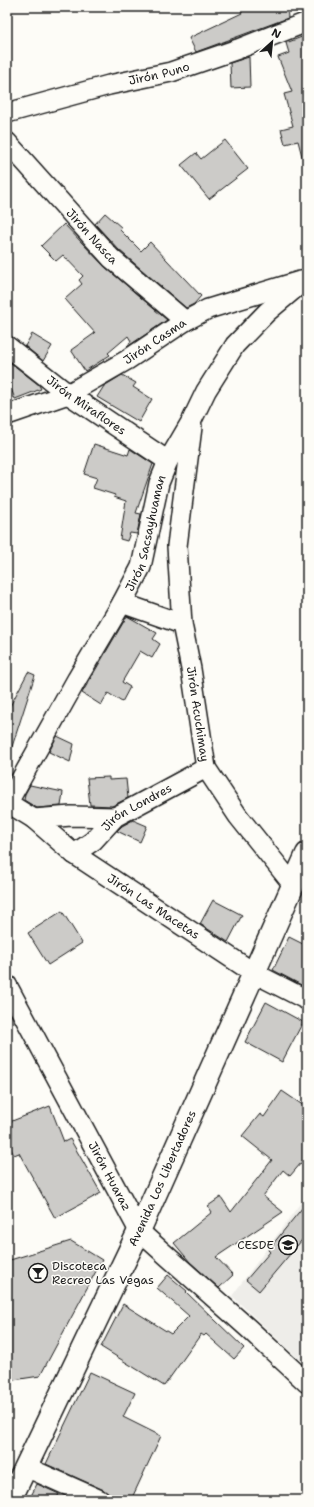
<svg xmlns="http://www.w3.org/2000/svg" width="314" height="1507" font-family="'Shantell Sans',sans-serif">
  <rect width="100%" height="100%" fill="#fdfcf7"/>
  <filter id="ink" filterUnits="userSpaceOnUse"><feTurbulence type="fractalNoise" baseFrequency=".025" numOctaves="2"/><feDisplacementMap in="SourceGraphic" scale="8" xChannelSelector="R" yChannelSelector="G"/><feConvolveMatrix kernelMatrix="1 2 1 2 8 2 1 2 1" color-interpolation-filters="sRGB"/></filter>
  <g filter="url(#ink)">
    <path fill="#eeede9" d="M307 1194V1367L232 1296Z"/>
    <g fill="#cccbc8" stroke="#1c1c1c">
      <path d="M241 7H287L288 18 196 52 189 38 242 13Z"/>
      <path d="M307 35V160H303L298 141 285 144 281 129 293 126 284 94 292 92 278 57 289 53 286 43Z"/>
      <path d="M249 57 250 87 231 88 230 63Z"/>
      <path d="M225 140 248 169 209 199 181 165 196 153 201 159Z"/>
      <path d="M105 213 122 228 120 230 141 251 150 242 201 296 194 304 186 308 119 250 95 224Z"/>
      <path d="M64 224 104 266 167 320 127 347 131 341 128 336 108 353 110 355 85 371 71 350 95 333 65 299 82 284 79 280 83 276 63 255 56 261 41 246Z"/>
      <path d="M32 334 52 346 43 361 25 346Z"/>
      <path d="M7 360 39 385 41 389 15 399 7 378Z"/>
      <path d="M122 375 136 383 133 387 152 399 139 422 97 397 104 386Z"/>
      <path d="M94 444 128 455 130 449 153 464 136 513 141 514 137 534 130 533 127 541 120 539 126 501 114 497 115 495 93 488 97 478 84 474Z"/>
      <path d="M127 616 157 633 153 639 160 644 152 658 140 651 122 682 130 687 122 702 108 693 101 705 82 693Z"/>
      <path d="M28 672 35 675 10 753 7 752V712Z"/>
      <path d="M57 736 74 744 70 762 49 752Z"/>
      <path d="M109 777V780L126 779 128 798 112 806 90 805 87 778Z"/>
      <path d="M30 785 63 792 61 806 37 808 24 800 25 794Z"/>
      <path d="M133 820 147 826 140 842 117 831 122 826Z"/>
      <path d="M213 900 242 915 228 942 200 924Z"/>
      <path d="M62 911 82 943 48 965 28 933Z"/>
      <path d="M289 937 307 946V988L273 970Z"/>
      <path d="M266 1002 303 1022 282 1062 245 1042Z"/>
      <path d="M282 1091 307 1108V1156L290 1176 283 1170 263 1196 283 1212 216 1257 233 1275 219 1288 190 1262 174 1243 212 1212 208 1206 221 1197 231 1212 272 1160 242 1136 260 1114 264 1117Z"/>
      <path d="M50 1106 64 1142 70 1139 101 1193 55 1218 19 1153 14 1155 10 1147 7 1148V1123Z"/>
      <path d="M307 1202V1234L259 1291 246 1280 270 1252 268 1250Z"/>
      <path d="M71 1241 102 1260 40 1376 7 1381V1261Z"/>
      <path d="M168 1275 187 1291 186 1292 244 1348 234 1359 206 1334 204 1336 201 1334 164 1386 101 1347 123 1304 171 1334 189 1316 157 1288Z"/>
      <path d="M90 1372 135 1393 123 1417 161 1436 131 1500H113L104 1490 46 1464Z"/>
      <path d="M37 1484 59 1494 56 1500H29Z"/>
    </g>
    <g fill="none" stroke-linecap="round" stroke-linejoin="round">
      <defs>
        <g id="minor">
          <path id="s1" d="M7 113 109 85 171 72 238 49 307 22"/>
          <path id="s2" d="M7 142 111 258 185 321"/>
          <path id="s3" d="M7 346 68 394 168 461"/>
          <path id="s4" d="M7 415 68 394 127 360 185 321 208 309 300 281"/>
          <path id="s5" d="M122 603 182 624 191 669 206 768 238 816 294 886"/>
          <path d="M182 624 177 546 192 427"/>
          <path id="s6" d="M8 803 34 819 74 854 254 973 307 1000"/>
          <path id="s7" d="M7 804 77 679 122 603 141 567 159 483 168 461 192 420 206 391 235 345 267 312 305 280"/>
          <path d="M34 819 71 816 115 817"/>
          <path id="s8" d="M74 854 93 841 115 817 206 768"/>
          <path id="s9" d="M7 985 139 1231 249 1329 307 1383"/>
          <path d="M26 1467 100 1500"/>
        </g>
        <g id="tertiary">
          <path id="s10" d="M10 1500 139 1231 307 854"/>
        </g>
      </defs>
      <use href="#minor" stroke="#1c1c1c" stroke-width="22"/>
      <use href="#tertiary" stroke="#1c1c1c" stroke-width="25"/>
      <use href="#minor" stroke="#fdfcf7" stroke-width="19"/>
      <use href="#tertiary" stroke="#fdfcf7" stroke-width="22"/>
    </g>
  </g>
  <defs>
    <symbol id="school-ring" viewBox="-11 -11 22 22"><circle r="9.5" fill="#fdfcf7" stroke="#1c1c1c" stroke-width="1.5"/><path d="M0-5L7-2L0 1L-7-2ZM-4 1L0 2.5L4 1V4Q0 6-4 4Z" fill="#1c1c1c"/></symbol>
    <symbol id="bar-ring" viewBox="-11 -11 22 22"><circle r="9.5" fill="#fdfcf7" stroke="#1c1c1c" stroke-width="1.5"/><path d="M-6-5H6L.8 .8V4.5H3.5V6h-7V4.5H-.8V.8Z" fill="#1c1c1c"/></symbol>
  </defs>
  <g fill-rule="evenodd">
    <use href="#school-ring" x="277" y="1234" width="22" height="22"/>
    <use href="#bar-ring" x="27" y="1262" width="22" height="22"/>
  </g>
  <g text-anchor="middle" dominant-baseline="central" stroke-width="3" stroke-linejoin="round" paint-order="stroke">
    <g font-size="12" fill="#1c1c1c" stroke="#fdfcf7">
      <text stroke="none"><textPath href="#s1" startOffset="157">Jirón Puno</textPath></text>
      <text stroke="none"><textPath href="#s2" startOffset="127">Jirón Nasca</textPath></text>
      <text stroke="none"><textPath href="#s4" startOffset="166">Jirón Casma</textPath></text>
      <text stroke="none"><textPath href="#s3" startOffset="99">Jirón Miraflores</textPath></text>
      <text stroke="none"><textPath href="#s7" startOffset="306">Jirón Sacsayhuaman</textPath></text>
      <text stroke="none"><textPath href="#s5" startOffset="155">Jirón Acuchimay</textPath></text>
      <text stroke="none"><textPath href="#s8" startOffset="79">Jirón Londres</textPath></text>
      <text stroke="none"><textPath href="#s6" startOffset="179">Jirón Las Macetas</textPath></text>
      <text stroke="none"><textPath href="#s9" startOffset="217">Jirón Huaraz</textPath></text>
      <text stroke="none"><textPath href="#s10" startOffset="356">Avenida Los Libertadores</textPath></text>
    </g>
    <g font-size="12" fill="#1c1c1c" stroke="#fdfcf7" text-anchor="end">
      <text x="274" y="1245">CESDE</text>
      <text x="52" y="1266" text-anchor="start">Discoteca<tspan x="52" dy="14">Recreo Las Vegas</tspan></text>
    </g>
  </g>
  <rect width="314" height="1507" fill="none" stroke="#fdfcf7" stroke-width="24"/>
  <rect x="12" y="12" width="290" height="1483" fill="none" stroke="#1c1c1c" stroke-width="1.5" filter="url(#ink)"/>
  <g transform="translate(272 42) rotate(27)" stroke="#fdfcf7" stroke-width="3" paint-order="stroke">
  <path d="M0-3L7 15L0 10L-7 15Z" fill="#1c1c1c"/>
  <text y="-6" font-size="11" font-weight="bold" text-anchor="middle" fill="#1c1c1c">N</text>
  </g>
</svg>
